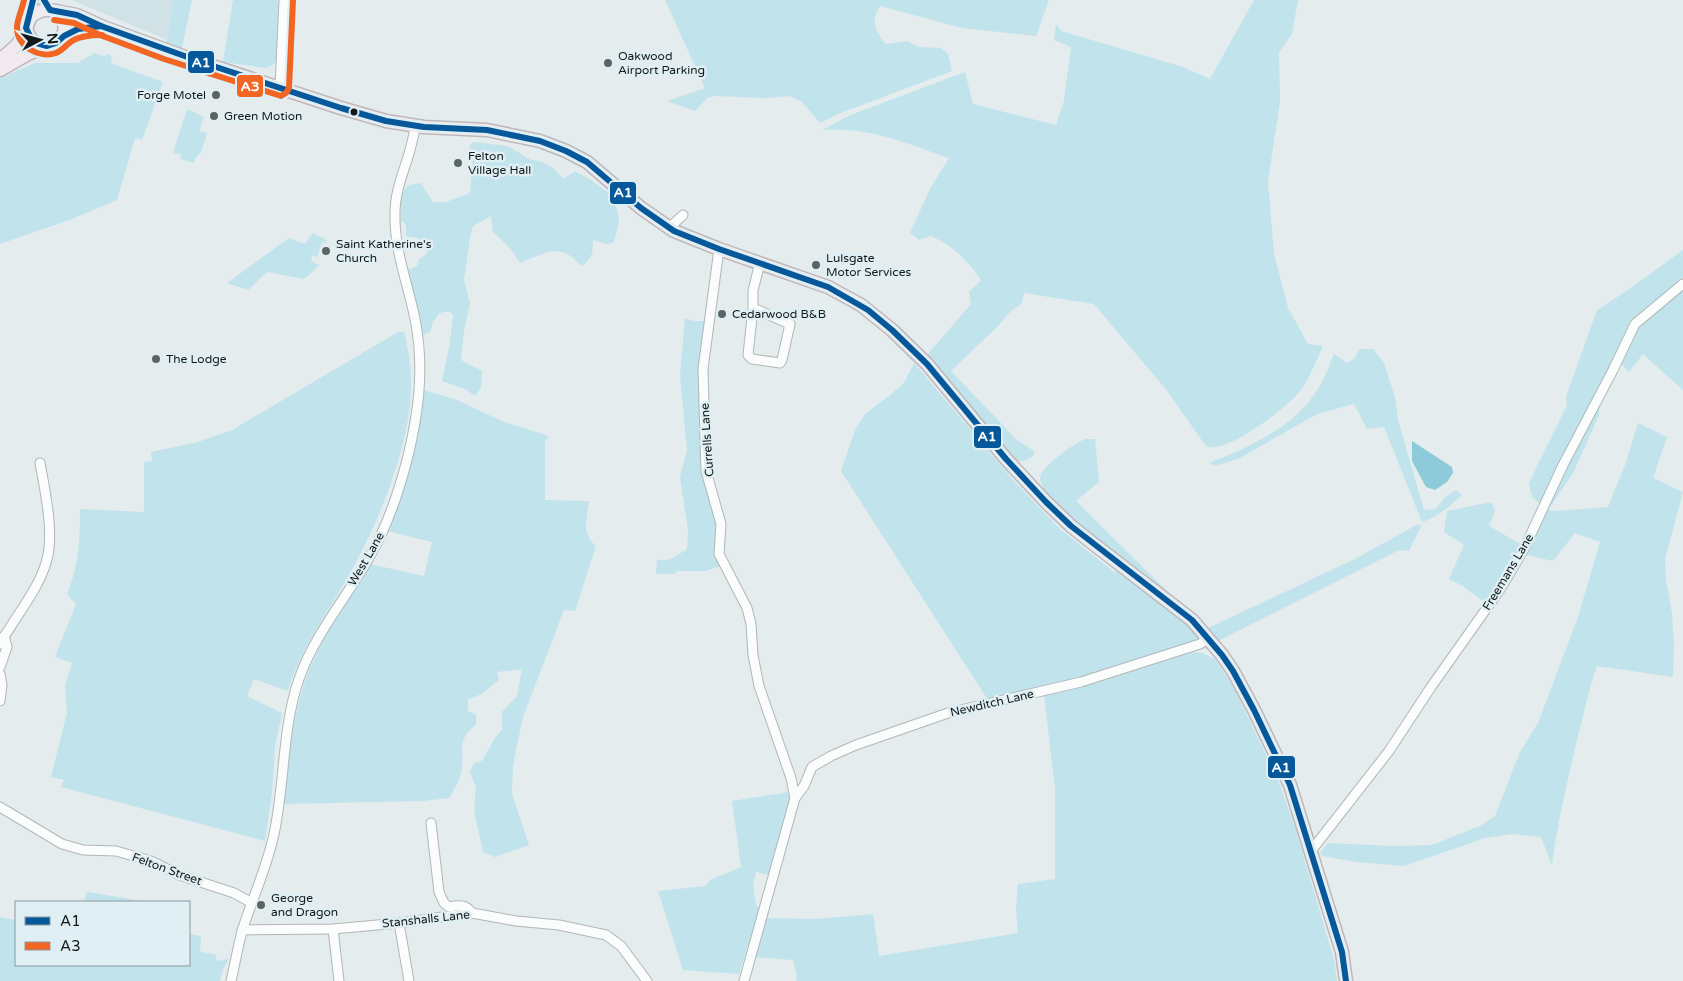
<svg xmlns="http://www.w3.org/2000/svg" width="1683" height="981" font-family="'Varela Round',sans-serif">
  <rect width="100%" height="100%" fill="#e4ecee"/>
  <path fill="#d0e2e6" d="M71 0H173L166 39 163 38Z"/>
  <g fill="#c0e3ec">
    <path d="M173 0H192L182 48 166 43Z"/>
    <path d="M233 0H278L280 61 266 68 223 62Z"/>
    <path d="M665 0H1049L1036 36 962 28 880 6C870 22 875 29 885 44L907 41 918 47 941 48 948 54 952 71 843 112 820 123 802 102 789 96 767 98 714 96 707 98 695 111 667 101 705 88Z"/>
    <path d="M1254 0H1298L1292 34 1279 52 1280 102 1268 181 1274 254 1288 308 1308 344 1323 346C1316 361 1310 378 1300 391 1288 407 1225 456 1206 446L1164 387 1094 304 1024 293 1022 303 1009 313 998 326 951 371 1017 440 1034 451V455C1027 461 1023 463 1015 459L930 360 928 354 971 304 969 292 981 280C969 261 952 245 931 236L919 240 910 233 930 189 949 158C909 144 866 126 823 130L848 116 965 72 973 104 1056 125 1064 101 1071 47 1054 40 1056 24 1061 31 1183 67 1210 79Z"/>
    <path d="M94 53 103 56 109 54 112 58 111 63 163 82 142 140 135 138 117 200 72 219 0 244V78L35 63H78Z"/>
    <path d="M187 109 204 117 199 131 207 133 201 152 195 159 194 163 180 159 181 155 173 153Z"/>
    <path d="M474 142 508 146 531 160 540 161 552 167 564 179 575 171 591 180 618 200 616 205 619 218 618 227 614 242 607 244 593 240C593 253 592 260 581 266 561 241 544 253 520 263L511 249 493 232 491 216 473 226 470 238 464 280 470 303 464 330 461 360 482 371 481 388 475 396 465 389 442 381 450 342 453 315 449 311 440 313 433 322 430 332 424 335 420 329 418 312 405 271 417 266 419 259 427 254V245L417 238 406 236V224L401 221V194L409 185 421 183 433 202H446L470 193 473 152 469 146Z"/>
    <path d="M313 233 327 240 326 243 322 242 317 257 312 255 311 261 320 265 304 279 267 272 248 290 227 283 289 238 305 244Z"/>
    <path d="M1683 250V390L1643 354 1629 372 1621 363 1600 383 1599 415 1573 473 1548 510 1554 511 1608 507 1625 465 1638 423 1667 437 1653 478 1683 492 1665 559 1666 579 1672 614 1674 644 1673 677 1597 666C1588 691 1583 718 1576 744 1567 784 1557 824 1552 865L1541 837 1513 834 1485 838 1404 866 1357 862 1322 856 1320 853 1328 843 1394 846 1432 845 1482 825 1495 816 1520 752 1538 723 1578 617 1600 542 1575 533 1553 561 1526 555 1547 510 1532 497 1529 483 1567 405 1566 397 1597 310 1625 292Z"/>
    <path d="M685 318 694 321H705L698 370 701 407 718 524 721 566 705 571H676L675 574H656L657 559C670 563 676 556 687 549L688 530 680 477 687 450 680 375Z"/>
    <path d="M398 332H404C408 348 411 364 411 380 412 444 379 522 348 577 326 615 301 648 288 691L254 679 247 696 282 713 275 747 272 793 265 841 61 787 64 780 51 777 67 713 65 685 72 663 55 657 76 604 67 594C79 566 80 539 80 509L144 512V462L152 461 151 452 198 442 232 430Z"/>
    <path d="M1359 349H1373L1384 363 1395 397 1398 420 1424 510 1436 509 1444 498 1456 490 1462 495C1450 506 1438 517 1422 522L1384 427 1367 429 1354 404 1317 414 1240 458 1215 466 1209 463C1247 448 1293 428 1316 392 1324 380 1329 366 1334 354L1347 363 1355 358Z"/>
    <path d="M914 363 1014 481 1060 529 1113 571 1117 572C1144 591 1179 610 1198 638L1197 641 1105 672 988 700 841 471 855 430 865 414 889 396 904 383Z"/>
    <path d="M424 390 457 400 504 422 549 436 545 441V500L589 501C587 519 581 533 596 546L575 611 564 610 523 717 513 765 512 794 529 845 495 857 483 852 474 811 476 787 470 772 474 763 482 761 495 738 502 730V712L517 696 522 669 497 672 499 680 483 693 468 700V711L476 715V724C457 741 464 746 462 768 461 779 454 789 449 798L423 801 284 804C288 771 290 737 298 706 310 653 341 609 370 564L424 576 432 542 387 531 417 441Z"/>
    <path d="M1085 439H1095L1099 482 1076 501 1180 604C1158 586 1038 502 1040 478 1041 466 1074 444 1085 439Z"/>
    <path d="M1491 502 1495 511 1489 526 1522 545 1486 603 1463 586 1449 579 1464 545 1444 532 1447 511Z"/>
    <path d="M1418 524 1421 526 1409 551 1399 550 1218 641 1206 629 1357 558Z"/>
    <path d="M1186 652 1203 653 1216 660 1235 690 1278 780 1296 830 1334 960 1337 981H796L797 976 793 960 753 957 764 918 817 919 873 914 879 956 1018 933 1016 908 1018 884 1055 879V788L1044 695 1123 673Z"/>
    <path d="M790 792 791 798 768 875 756 872 753 885 756 906 760 907 739 974 683 970 658 891 706 886 710 880 741 867 732 801Z"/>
    <path d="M87 892 149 902H83Z"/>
    <path d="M0 917 16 920V965H189V934L201 936 200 952 215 954 217 961 229 959 222 972 220 981H0Z"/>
  </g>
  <path fill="#8ecbda" d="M1412 441 1452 467 1453 473 1447 482 1435 490 1426 487 1412 461Z"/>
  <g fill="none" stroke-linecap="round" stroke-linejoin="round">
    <defs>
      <g id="minor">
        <path d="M30 18 33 0"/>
        <path d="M280 87 284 0"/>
        <path d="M669 228 683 215"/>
        <path d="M719 249 703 369 706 471 721 524 719 554 747 608 751 624 753 655 759 686 791 778 795 798 744 981"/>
        <path d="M753 308 790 324 782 360 780 363 752 359 748 355 753 308V291L760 262"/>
        <path d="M0 644C15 617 37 592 46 563 55 535 45 491 40 463"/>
        <path d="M0 667 7 647 4 636"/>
        <path d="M0 674 2 685 0 701"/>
        <path d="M795 798 804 786 812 767 831 756 856 745 948 713 1081 682 1200 644 1208 638"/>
        <path d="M0 807 62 844 83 850 116 851 151 861 179 875 234 893 252 903"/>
        <path d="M431 823 439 892 444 903 449 907C459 905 466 904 472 913"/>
        <path d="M1311 851 1389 751 1431 687 1501 588 1524 549 1563 465 1613 370 1635 324 1683 284"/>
        <path d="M399 923 409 981"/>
        <path d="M333 929 339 981"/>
        <path d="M242 930 333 929 399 923 472 913 516 921 559 925 606 935 621 946 647 981"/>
        <path d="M231 981C235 964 238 945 243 928 253 897 267 867 274 834 285 783 282 728 299 679 315 633 348 596 371 554 392 518 408 464 415 422 421 388 422 354 415 319 408 284 394 250 395 213 395 182 412 157 415 126"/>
      </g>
      <g id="highway">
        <path d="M26 28C35 64 84 39 56 11"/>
        <path d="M64 36 78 29 101 26"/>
        <path d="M0 60 17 45 24 34 30 18 34 14 43 10H50L77 15 103 27 185 57 341 108 386 121 424 127 487 130 540 141 566 151 587 162 641 208 674 231 719 249 828 287 861 305 892 330 927 364 1006 459 1046 502 1071 526 1091 542 1192 620 1222 655 1233 671 1254 710 1290 785 1342 952 1346 981"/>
        <path d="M0 70 28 54 47 46"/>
      </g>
    </defs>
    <use href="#minor" stroke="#b0b7b8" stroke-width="11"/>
    <use href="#highway" stroke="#bcb8bb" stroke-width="15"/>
    <use href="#minor" stroke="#fbfcfc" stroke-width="9"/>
    <use href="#highway" stroke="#f2eaee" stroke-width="12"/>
    <defs>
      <g id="bus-1">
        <path d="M33 0 26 28 33 42 47 46 56 43 64 36 78 29 101 26 204 63 341 108 386 121 424 127 487 130 540 141 566 151 587 162 641 208 674 231 719 249 828 287 868 310 892 330 927 364 1006 459 1046 502 1071 526 1192 620 1222 655 1233 671 1254 710 1290 785 1342 952 1346 981"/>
        <path d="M44 0 50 10 77 15 101 26"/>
      </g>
      <g id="bus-2">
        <path d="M24 0C22 9 18 18 17 26 16 46 39 59 56 53 62 51 66 45 72 41 80 36 92 35 102 35"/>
        <path d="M54 20 74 23 100 35 164 59 281 96 286 93 289 88 293 0"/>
      </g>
    </defs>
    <use href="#bus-1" stroke="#dfeff3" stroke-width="10"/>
    <use href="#bus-2" stroke="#dfeff3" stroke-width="10"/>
    <use href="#bus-1" stroke="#07589b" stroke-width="6"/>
    <use href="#bus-2" stroke="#f26522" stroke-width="6"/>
  </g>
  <g fill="#5c6364" stroke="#dfeff3" stroke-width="2">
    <circle cx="608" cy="63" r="5"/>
    <circle cx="216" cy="95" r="5"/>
    <circle cx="214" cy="116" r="5"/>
    <circle cx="458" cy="163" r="5"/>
    <circle cx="326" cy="251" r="5"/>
    <circle cx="816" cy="265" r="5"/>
    <circle cx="722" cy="314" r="5"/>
    <circle cx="156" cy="359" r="5"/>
    <circle cx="261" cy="905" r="5"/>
  </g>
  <circle fill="#13191a" stroke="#dfeff3" stroke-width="2" cx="354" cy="112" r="4.5"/>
  <g text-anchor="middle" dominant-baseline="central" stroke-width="5" stroke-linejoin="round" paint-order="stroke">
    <g font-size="12" fill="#13191a" stroke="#dfeff3" text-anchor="start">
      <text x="618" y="56">Oakwood<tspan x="618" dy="14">Airport Parking</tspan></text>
      <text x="206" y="95" text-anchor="end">Forge Motel</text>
      <text x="224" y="116">Green Motion</text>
      <text x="468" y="156">Felton<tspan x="468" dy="14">Village Hall</tspan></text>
      <text x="336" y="244">Saint Katherine's<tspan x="336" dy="14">Church</tspan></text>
      <text x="826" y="258">Lulsgate<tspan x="826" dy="14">Motor Services</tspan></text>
      <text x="732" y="314">Cedarwood B&amp;B</text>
      <text x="166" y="359">The Lodge</text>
      <text x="271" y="898">George<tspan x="271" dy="14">and Dragon</tspan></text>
    </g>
    <g font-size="12" fill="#13191a" stroke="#dfeff3">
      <text transform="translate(707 440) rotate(-94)">Currells Lane</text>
      <text transform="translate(366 559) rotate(-60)">West Lane</text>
      <text transform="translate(1508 572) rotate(-59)">Freemans Lane</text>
      <text transform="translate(992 703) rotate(-13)">Newditch Lane</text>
      <text transform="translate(167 869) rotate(20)">Felton Street</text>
      <text transform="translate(426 919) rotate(-6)">Stanshalls Lane</text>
    </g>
  </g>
  <g stroke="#dfeff3" stroke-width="2">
    <rect x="187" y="50" width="28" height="24" rx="5" fill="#07589b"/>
    <rect x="236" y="74" width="28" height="24" rx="5" fill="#f26522"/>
    <rect x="609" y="181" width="28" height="24" rx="5" fill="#07589b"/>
    <rect x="973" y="425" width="29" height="24" rx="5" fill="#07589b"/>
    <rect x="1267" y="755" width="29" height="24" rx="5" fill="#07589b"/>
  </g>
  <g font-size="14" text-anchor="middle" font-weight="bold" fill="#fff">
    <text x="201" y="67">A1</text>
    <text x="250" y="91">A3</text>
    <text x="623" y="197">A1</text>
    <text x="987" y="441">A1</text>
    <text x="1281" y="772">A1</text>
  </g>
  <rect x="15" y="901" width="175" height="65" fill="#dfeff3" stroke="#8d999c"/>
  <rect x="25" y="917" width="25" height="8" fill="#07589b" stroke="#8d999c"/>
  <text x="60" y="926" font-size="15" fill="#13191a">A1</text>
  <rect x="25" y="942" width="25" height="8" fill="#f26522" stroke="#8d999c"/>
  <text x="60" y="951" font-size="15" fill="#13191a">A3</text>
  <g transform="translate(40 40) rotate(84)" stroke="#dfeff3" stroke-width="4" paint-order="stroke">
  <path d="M0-4L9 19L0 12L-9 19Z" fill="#13191a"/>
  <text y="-8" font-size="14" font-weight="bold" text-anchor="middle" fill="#13191a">N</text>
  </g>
</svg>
